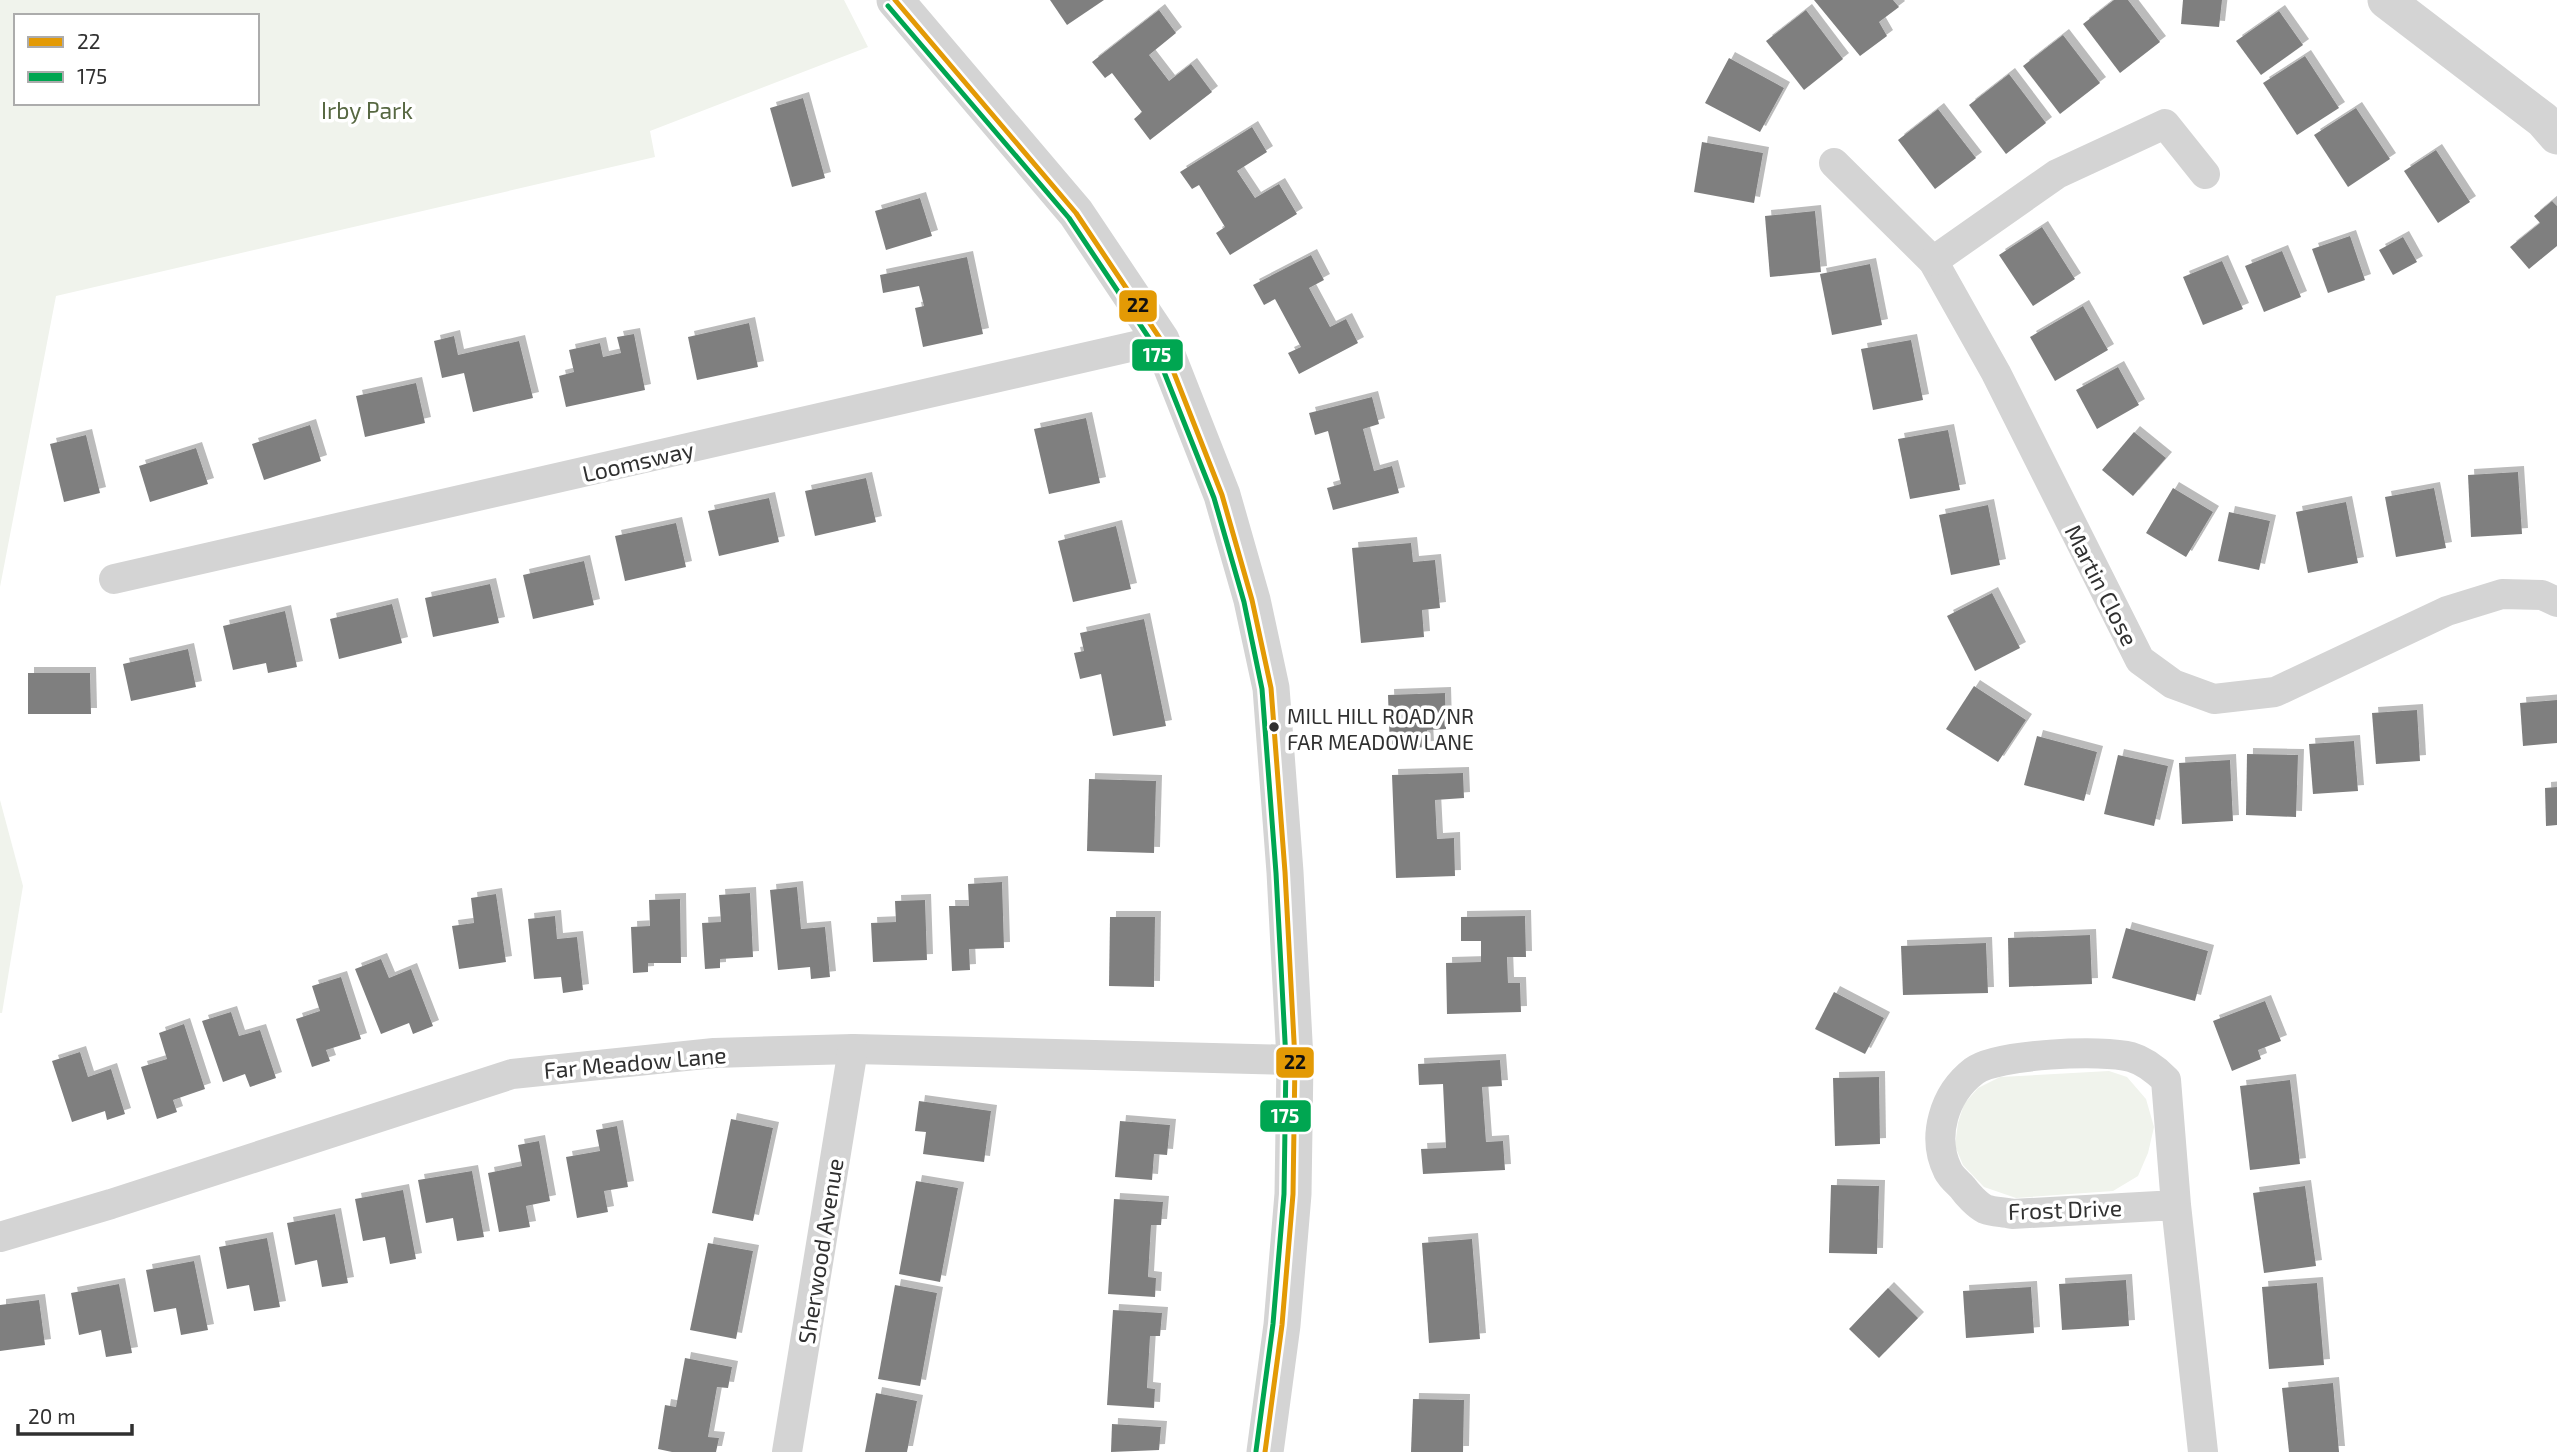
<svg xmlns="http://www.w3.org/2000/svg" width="2557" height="1452" font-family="'Exo 2',sans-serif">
  <defs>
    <filter id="shadow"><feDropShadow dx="6" dy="-6" stdDeviation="0" flood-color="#0004"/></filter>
  </defs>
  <rect width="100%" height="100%" fill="#fff"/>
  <g fill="#f0f3ec" fill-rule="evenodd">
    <path d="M0 0H844L868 47 650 131 655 157 56 296 0 587ZM16 16H257V103H16Z"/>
    <path d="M0 800 23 886 2 1013H0Z"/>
    <path d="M2109 1071 2127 1077 2146 1099 2154 1127 2148 1153 2138 1176 2113 1191 2016 1198 1984 1187 1963 1165 1955 1146 1958 1123 1964 1104 1978 1088 2000 1077Z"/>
  </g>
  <g fill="#7f7f7f" filter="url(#shadow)">
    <path d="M1050 0H1104L1067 25Z"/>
    <path d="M1814 0H1893L1899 7 1879 22 1887 36 1860 56Z"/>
    <path d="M2114 0H2128L2160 42 2120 73 2083 24Z"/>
    <path d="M2183 0H2222L2219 27 2181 24Z"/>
    <path d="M1159 10 1176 33 1149 55 1169 81 1191 64 1212 92 1150 140 1134 119 1142 112 1112 73 1105 78 1092 62Z"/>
    <path d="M1806 10 1843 59 1804 90 1766 41Z"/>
    <path d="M2279 11 2303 45 2261 75 2236 41Z"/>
    <path d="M2063 35 2100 83 2060 114 2023 66Z"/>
    <path d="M2305 56 2339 108 2297 135 2263 83Z"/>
    <path d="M1729 58 1784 88 1760 132 1705 103Z"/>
    <path d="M2009 74 2046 123 2006 154 1969 105Z"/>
    <path d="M803 98 825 178 792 187 770 108Z"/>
    <path d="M2356 108 2390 159 2348 187 2314 135Z"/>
    <path d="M1938 109 1976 158 1935 189 1898 140Z"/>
    <path d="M1252 127 1267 152 1237 171 1255 198 1279 184 1297 214 1230 255 1216 233 1225 227 1199 185 1192 189 1180 172Z"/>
    <path d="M1702 142 1763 153 1754 203 1694 192Z"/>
    <path d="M2436 150 2470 202 2438 223 2404 171Z"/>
    <path d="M920 198 932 236 886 250 875 211Z"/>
    <path d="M2552 201 2557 206V246L2529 269 2510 247 2540 223 2534 216Z"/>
    <path d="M1815 211 1821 272 1770 277 1765 216Z"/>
    <path d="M2042 227 2075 279 2033 306 1999 255Z"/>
    <path d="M2350 236 2365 280 2328 293 2312 249Z"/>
    <path d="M2403 237 2417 262 2393 275 2379 250Z"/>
    <path d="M2282 251 2301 297 2264 312 2245 266Z"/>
    <path d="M1311 255 1324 280 1309 288 1330 327 1346 319 1358 343 1299 374 1288 353 1301 347 1275 299 1264 305 1253 285Z"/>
    <path d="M967 257 983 334 923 347 915 308 924 306 919 286 883 293 880 275Z"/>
    <path d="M2222 261 2243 309 2203 325 2183 277Z"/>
    <path d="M1870 264 1882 325 1832 335 1820 274Z"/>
    <path d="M2083 306 2108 350 2055 381 2030 337Z"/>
    <path d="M749 323 758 367 697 380 688 337Z"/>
    <path d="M634 334 645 390 566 407 559 376 574 372 569 350 600 343 603 357 621 353 617 337Z"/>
    <path d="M454 336 458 355 519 341 533 398 473 412 464 373 442 378 434 341Z"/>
    <path d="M1911 340 1923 400 1873 410 1861 349Z"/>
    <path d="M2118 367 2139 405 2097 429 2076 390Z"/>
    <path d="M416 383 425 423 365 437 356 396Z"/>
    <path d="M1372 397 1379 424 1363 429 1374 471 1392 466 1399 493 1333 510 1327 488 1341 484 1328 431 1315 435 1309 413Z"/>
    <path d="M1086 418 1100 483 1049 494 1034 429Z"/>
    <path d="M310 425 321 461 264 480 252 444Z"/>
    <path d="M1948 430 1960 490 1910 499 1898 439Z"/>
    <path d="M2134 432 2166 458 2133 496 2102 470Z"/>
    <path d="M86 435 100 493 64 502 50 444Z"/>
    <path d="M196 448 208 484 150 502 139 466Z"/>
    <path d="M2518 472 2522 534 2471 537 2468 475Z"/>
    <path d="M866 478 876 522 815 536 805 491Z"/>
    <path d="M2173 488 2213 512 2186 557 2146 533Z"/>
    <path d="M2434 488 2446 548 2396 557 2385 497Z"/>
    <path d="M769 498 779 542 719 556 708 511Z"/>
    <path d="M2346 502 2358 563 2308 573 2296 512Z"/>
    <path d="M1988 505 2000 565 1951 575 1939 515Z"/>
    <path d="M2229 512 2270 521 2259 570 2218 561Z"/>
    <path d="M676 523 686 567 625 581 615 536Z"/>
    <path d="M1116 526 1131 589 1073 602 1058 541Z"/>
    <path d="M1411 543 1413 562 1435 560 1440 608 1422 610 1424 637 1361 643 1352 548Z"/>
    <path d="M584 561 594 605 533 619 523 575Z"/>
    <path d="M490 584 499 623 433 637 425 598Z"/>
    <path d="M1992 593 2020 648 1975 671 1947 616Z"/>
    <path d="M392 604 402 643 339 659 330 619Z"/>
    <path d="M285 611 297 667 268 673 266 663 233 670 223 626Z"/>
    <path d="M1144 619 1166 726 1113 736 1101 674 1080 679 1074 653 1084 651 1080 633Z"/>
    <path d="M188 649 196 687 131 701 123 664Z"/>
    <path d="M28 673H90L91 714H28Z"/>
    <path d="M1974 686 2026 720 1998 762 1946 729Z"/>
    <path d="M1445 693 1446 729 1427 730 1428 747 1390 749 1388 695Z"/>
    <path d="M2557 700V743L2523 746 2520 703Z"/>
    <path d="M2417 710 2420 761 2376 764 2372 713Z"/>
    <path d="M2037 736 2097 752 2084 801 2024 785Z"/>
    <path d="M2354 741 2358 791 2313 794 2309 744Z"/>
    <path d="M2247 754 2298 755 2296 817 2246 815Z"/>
    <path d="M2118 755 2168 766 2154 826 2104 814Z"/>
    <path d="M2230 760 2233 821 2182 824 2179 763Z"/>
    <path d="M1463 773 1464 798 1435 800 1437 839 1454 838 1455 876 1396 878 1392 775Z"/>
    <path d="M1089 779 1156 781 1154 853 1087 851Z"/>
    <path d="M2557 787V825L2546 826 2545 788Z"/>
    <path d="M1002 882 1004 948 969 949 970 970 952 971 949 906H969L968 884Z"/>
    <path d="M797 887 801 929 825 927 830 977 811 979 810 967 778 970 770 890Z"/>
    <path d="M750 893 753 957 720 959V968L705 969 702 923 721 922 719 895Z"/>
    <path d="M496 894 506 962 459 969 452 926 474 923 471 898Z"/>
    <path d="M680 899 681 963H648V972L633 973 631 927 650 926 649 900Z"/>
    <path d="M925 900 927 960 873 962 871 923 896 922 895 901Z"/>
    <path d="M555 916 557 939 577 937 583 990 563 993 561 977 534 979 528 919Z"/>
    <path d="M1525 916 1526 957H1507L1508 983H1520L1521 1012 1447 1014 1446 963 1481 962V941H1461V917Z"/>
    <path d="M1110 917H1155L1154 987 1109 986Z"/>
    <path d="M2126 928 2208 951 2195 1001 2112 978Z"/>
    <path d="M2090 935 2092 984 2009 987 2008 938Z"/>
    <path d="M1986 943 1988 993 1903 995 1901 946Z"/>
    <path d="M381 959 389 978 411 969 433 1026 413 1034 409 1023 381 1034 355 969Z"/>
    <path d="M341 977 361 1039 326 1050 330 1061 312 1067 296 1019 320 1011 312 986Z"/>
    <path d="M1834 992 1884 1018 1865 1054 1815 1029Z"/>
    <path d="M2265 1001 2281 1041 2258 1050 2261 1059 2232 1071 2213 1021Z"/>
    <path d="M231 1012 239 1036 260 1030 276 1078 250 1087 245 1074 223 1082 202 1021Z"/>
    <path d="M184 1024 205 1089 173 1100 177 1112 157 1119 141 1067 167 1059 159 1033Z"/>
    <path d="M80 1052 88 1077 111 1069 125 1114 107 1120 105 1111 72 1122 52 1061Z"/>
    <path d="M1500 1060 1502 1086 1482 1087 1486 1142 1503 1141 1505 1170 1423 1174 1421 1149 1446 1148 1443 1084 1419 1085 1418 1064Z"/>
    <path d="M1879 1077 1880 1144 1835 1146 1833 1078Z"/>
    <path d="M2290 1080 2300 1164 2250 1170 2240 1086Z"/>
    <path d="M919 1101 991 1111 984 1162 923 1154 926 1132 915 1131Z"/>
    <path d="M731 1119 773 1128 753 1221 712 1213Z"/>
    <path d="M1120 1121 1170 1125 1167 1155 1154 1154 1152 1180 1115 1177Z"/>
    <path d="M617 1126 628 1187 604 1191 608 1212 577 1218 566 1157 600 1151 596 1130Z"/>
    <path d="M539 1141 550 1201 526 1206 530 1227 499 1232 488 1173 522 1166 518 1145Z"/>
    <path d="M472 1171 484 1237 457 1241 453 1218 426 1223 418 1180Z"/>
    <path d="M916 1181 958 1188 940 1282 899 1274Z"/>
    <path d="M1831 1185 1879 1186 1877 1254 1829 1253Z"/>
    <path d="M2305 1186 2316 1266 2264 1273 2253 1193Z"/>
    <path d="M403 1190 416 1259 390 1264 385 1237 363 1241 355 1199Z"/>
    <path d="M1114 1199 1163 1202 1161 1225H1151L1148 1277 1156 1278 1155 1297 1108 1294Z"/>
    <path d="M335 1214 348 1283 322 1287 317 1260 295 1265 287 1223Z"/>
    <path d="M267 1238 280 1307 254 1311 249 1285 227 1289 219 1247Z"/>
    <path d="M1472 1239 1480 1339 1429 1343 1422 1243Z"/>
    <path d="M708 1243 753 1251 736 1339 690 1330Z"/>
    <path d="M194 1261 208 1330 181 1335 176 1308 154 1312 146 1270Z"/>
    <path d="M2126 1280 2129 1326 2062 1330 2059 1284Z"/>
    <path d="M2317 1283 2324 1365 2269 1369 2262 1287Z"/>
    <path d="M119 1284 132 1353 106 1357 101 1330 79 1335 71 1293Z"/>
    <path d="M895 1285 937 1293 920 1386 878 1379Z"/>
    <path d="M2031 1287 2034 1333 1966 1338 1963 1291Z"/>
    <path d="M1888 1288 1918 1318 1879 1358 1849 1329Z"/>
    <path d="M39 1300 45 1345 0 1351V1305Z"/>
    <path d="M1113 1310 1162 1313 1160 1336H1150L1147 1388 1155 1389 1154 1408 1107 1405Z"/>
    <path d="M685 1358 732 1367 728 1388 717 1387 708 1437 719 1438 716 1452H672L658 1449 665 1405 676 1407Z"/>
    <path d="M2333 1383 2339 1452H2289L2282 1388Z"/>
    <path d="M876 1393 917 1401 907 1452H865Z"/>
    <path d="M1413 1399 1464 1400 1463 1452H1411Z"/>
    <path d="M1112 1424 1161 1427 1159 1450 1111 1452Z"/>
  </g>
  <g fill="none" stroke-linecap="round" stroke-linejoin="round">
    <g stroke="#d4d4d4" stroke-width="30">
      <path d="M1834 163 1933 261 1996 373 2140 660 2173 684 2214 699 2275 692 2447 611 2502 594 2542 595 2557 602"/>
      <path d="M1933 261 2057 174 2165 124 2205 174"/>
      <path d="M114 579 1161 340"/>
      <path d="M2176 1205 2012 1214C2004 1212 1993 1212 1985 1209 1977 1205 1967 1194 1962 1187 1957 1182 1951 1177 1948 1171 1931 1137 1944 1094 1974 1071 1996 1054 2103 1049 2131 1057 2145 1061 2156 1070 2166 1080L2176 1205 2203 1452"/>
      <path d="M0 1237 111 1204 512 1074 714 1053 853 1049 1295 1060"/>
      <path d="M787 1452 853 1049"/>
    </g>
    <g stroke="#d4d4d4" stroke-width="37">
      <path d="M895 0 1076 213 1161 340 1222 495 1252 600 1271 688 1285 872 1295 1060 1293 1194 1282 1325 1265 1452"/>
      <path d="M2386 0 2543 120 2557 136"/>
    </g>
    <defs>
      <path id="bus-1" d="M895 0 1076 213 1161 340 1222 495 1252 600 1271 688 1285 872 1295 1060 1293 1194 1282 1325 1265 1452"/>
      <path id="bus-2" d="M888 6 1069 218 1153 344 1214 498 1244 602 1262 689 1276 873 1286 1060 1284 1194 1273 1324 1256 1451"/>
    </defs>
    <use href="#bus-1" stroke="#fff" stroke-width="10"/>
    <use href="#bus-2" stroke="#fff" stroke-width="10"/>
    <use href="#bus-1" stroke="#e39a05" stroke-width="5"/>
    <use href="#bus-2" stroke="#00a651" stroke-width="5"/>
  </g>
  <circle fill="#303030" stroke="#fff" stroke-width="2.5" cx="1274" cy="727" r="6"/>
  <g text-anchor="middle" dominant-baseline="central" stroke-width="7" stroke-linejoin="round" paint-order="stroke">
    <g font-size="21" fill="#303030" stroke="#fff" text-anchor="start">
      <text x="1287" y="715">MILL HILL ROAD/NR<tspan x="1287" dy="26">FAR MEADOW LANE</tspan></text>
    </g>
    <g font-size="23" fill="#576842" stroke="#fff">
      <text x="367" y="110">Irby Park</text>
    </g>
    <g font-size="23" fill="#303030" stroke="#fff">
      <text transform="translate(638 461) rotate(-13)">Loomsway</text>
      <text transform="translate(2102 585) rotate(63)">Martin Close</text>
      <text transform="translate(635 1062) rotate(-5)">Far Meadow Lane</text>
      <text transform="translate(2065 1209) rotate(-2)">Frost Drive</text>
      <text transform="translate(820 1251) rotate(-81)">Sherwood Avenue</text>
    </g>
  </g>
  <g stroke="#fff" stroke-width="2.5">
    <rect x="1118" y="289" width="40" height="34" rx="7" fill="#e39a05"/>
    <rect x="1131" y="338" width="53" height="34" rx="7" fill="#00a651"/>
    <rect x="1275" y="1046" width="40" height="33" rx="7" fill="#e39a05"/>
    <rect x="1259" y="1099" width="53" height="34" rx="7" fill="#00a651"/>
  </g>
  <g font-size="19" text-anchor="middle" font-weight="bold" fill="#fff">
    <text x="1157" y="362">175</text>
    <text x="1285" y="1123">175</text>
  </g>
  <g font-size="19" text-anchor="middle" font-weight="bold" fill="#111">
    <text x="1138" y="312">22</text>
    <text x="1295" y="1069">22</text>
  </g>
  <rect x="14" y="14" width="245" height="91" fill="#ffffff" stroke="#acacac" stroke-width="2"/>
  <rect x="28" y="37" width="35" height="10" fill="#e39a05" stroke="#acacac" stroke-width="2"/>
  <text x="77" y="49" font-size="21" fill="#303030">22</text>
  <rect x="28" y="72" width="35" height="10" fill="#00a651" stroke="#acacac" stroke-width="2"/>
  <text x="77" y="84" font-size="21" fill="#303030">175</text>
  <path d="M18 1424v10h114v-10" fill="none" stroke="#303030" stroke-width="3.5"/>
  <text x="28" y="1424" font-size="21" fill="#303030" stroke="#ffffff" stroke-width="5" paint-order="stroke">20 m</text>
</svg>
